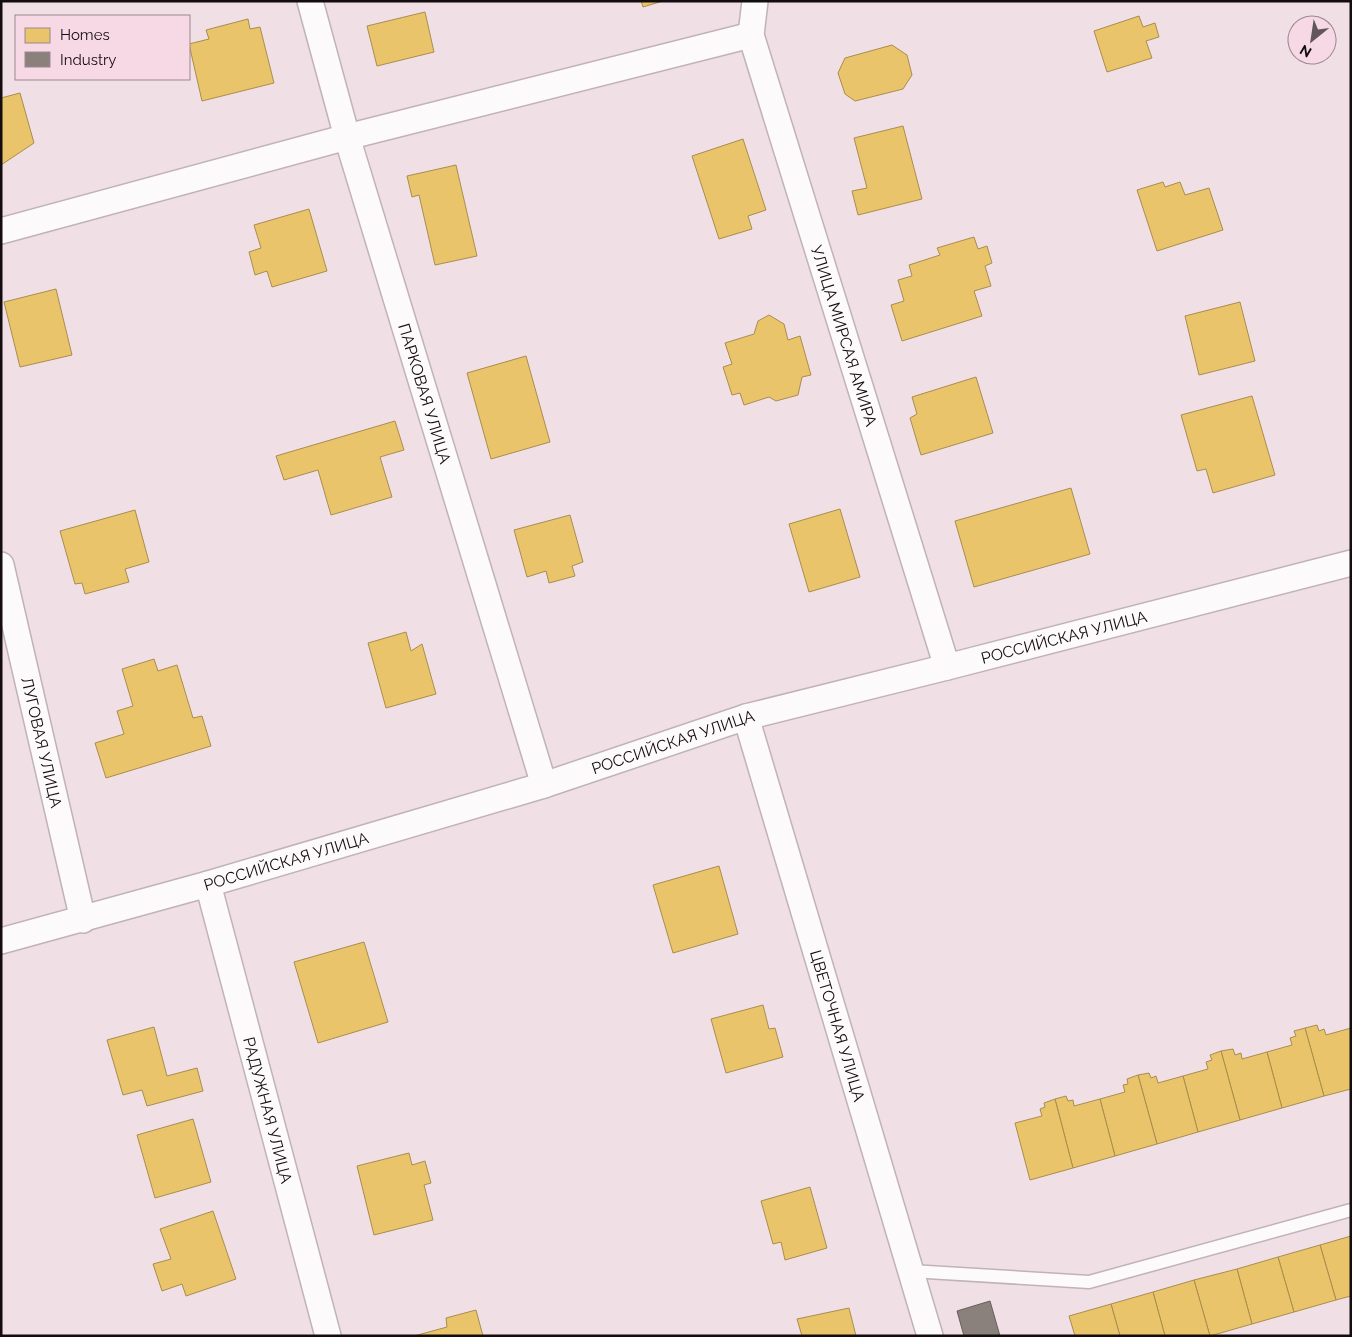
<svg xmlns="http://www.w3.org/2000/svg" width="1352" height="1337" font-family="Raleway,sans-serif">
  <rect width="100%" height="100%" fill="#f0dfe5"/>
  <g fill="#e9c46a" stroke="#a98d4f">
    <path d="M641 1H663L643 7Z"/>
    <path d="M425 12 434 52 377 66 367 26Z"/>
    <path d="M1139 16 1143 27 1155 23 1159 37 1146 41 1152 58 1107 72 1094 31Z"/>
    <path d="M248 19 250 29 260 27 274 83 202 101 189 44 209 39 206 30Z"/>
    <path d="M892 45 907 55 912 75 903 89 855 101 845 94 838 73 845 58Z"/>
    <path d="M20 93 34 143 1 165V98Z"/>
    <path d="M903 126 922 199 858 215 852 191 867 188 854 138Z"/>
    <path d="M743 139 766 210 748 216 752 229 719 239 692 156Z"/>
    <path d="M456 165 477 256 435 265 419 195 412 197 407 176Z"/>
    <path d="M1163 182 1165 187 1180 182 1185 195 1209 188 1223 230 1157 251 1137 190Z"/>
    <path d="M309 209 327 271 272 287 267 271 255 275 249 252 261 248 254 225Z"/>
    <path d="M974 237 978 249 987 246 992 263 985 266 991 286 974 291 982 316 902 341 891 305 904 301 898 280 912 276 909 265 940 255 937 248Z"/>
    <path d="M56 289 72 355 20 367 4 302Z"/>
    <path d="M1240 302 1255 361 1199 375 1185 316Z"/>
    <path d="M769 315 784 324 788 340 800 336 811 375 802 377 798 395 776 401 769 397 744 405 740 393 732 395 723 367 732 364 725 343 754 334 758 321Z"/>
    <path d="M526 356 550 442 491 459 467 373Z"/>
    <path d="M976 377 993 433 921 455 910 418 917 414 912 397Z"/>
    <path d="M1252 396 1275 475 1213 493 1206 469 1197 471 1181 415Z"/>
    <path d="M395 421 404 450 380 457 392 497 331 515 318 470 284 480 276 456Z"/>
    <path d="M1071 488 1090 554 974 587 955 521Z"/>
    <path d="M840 509 860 577 809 592 789 524Z"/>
    <path d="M135 510 149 562 125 569 129 582 85 594 82 583 75 584 60 531Z"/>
    <path d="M570 515 583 562 572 566 575 576 549 583 546 571 527 577 514 530Z"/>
    <path d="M406 632 411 651 422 644 436 694 386 708 368 643Z"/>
    <path d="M154 659 158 671 177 665 193 718 202 716 211 746 106 778 95 743 124 734 117 711 133 706 122 669Z"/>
    <path d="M719 866 738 934 673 953 653 885Z"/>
    <path d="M364 942 388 1022 318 1043 294 962Z"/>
    <path d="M763 1005 769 1029 775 1028 783 1057 726 1073 711 1019Z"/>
    <path d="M1317 1025 1319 1031 1324 1029 1326 1035 1351 1028V1089L1324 1096 1305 1028Z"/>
    <path d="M154 1027 167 1076 197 1068 203 1091 147 1106 142 1090 123 1095 107 1040Z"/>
    <path d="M1305 1028 1324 1096 1282 1108 1267 1052 1292 1045 1290 1038 1296 1036 1294 1031Z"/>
    <path d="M1233 1049 1235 1055 1241 1053 1242 1059 1267 1052 1282 1108 1240 1120 1221 1051Z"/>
    <path d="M1221 1051 1240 1120 1198 1132 1183 1076 1208 1069 1206 1062 1212 1060 1210 1055Z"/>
    <path d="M1149 1073 1151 1078 1156 1076 1158 1083 1183 1076 1198 1132 1157 1144 1138 1075Z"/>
    <path d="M1138 1075 1157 1144 1115 1156 1100 1099 1125 1092 1123 1085 1128 1084 1127 1079Z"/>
    <path d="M1066 1096 1068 1101 1073 1100 1074 1106 1100 1099 1115 1156 1073 1168 1055 1099Z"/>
    <path d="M1055 1099 1073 1168 1030 1180 1015 1123 1042 1116 1040 1109 1045 1107 1044 1103Z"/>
    <path d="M193 1119 211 1182 155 1198 137 1135Z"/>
    <path d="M409 1153 412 1165 425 1161 431 1183 424 1185 433 1220 374 1235 357 1166Z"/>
    <path d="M810 1187 827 1248 785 1260 781 1242 773 1244 761 1201Z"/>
    <path d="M213 1211 236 1279 186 1296 182 1284 162 1291 153 1264 171 1259 160 1229Z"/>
    <path d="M1351 1236V1296L1336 1300 1320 1245Z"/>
    <path d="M1320 1245 1336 1300 1294 1312 1278 1257Z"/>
    <path d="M1278 1257 1294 1312 1252 1324 1237 1269Z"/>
    <path d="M1237 1269 1252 1324 1210 1336 1194 1280Z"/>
    <path d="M1194 1280 1210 1336H1165L1153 1292Z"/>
    <path d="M1153 1292 1165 1336H1120L1111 1304Z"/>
    <path d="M1111 1304 1120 1336H1075L1069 1316Z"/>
    <path d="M849 1308 856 1336H802L797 1319Z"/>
    <path d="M476 1310 483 1336H414L447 1327 446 1318Z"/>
  </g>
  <path fill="#8a817c" stroke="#675e5b" d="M990 1301 1000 1336H964L957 1311Z"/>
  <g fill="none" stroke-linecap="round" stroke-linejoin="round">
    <defs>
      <path id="service" d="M911 1271 1089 1282 1351 1210"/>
      <g id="minor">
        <path id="s1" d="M310 1 347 137 544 785"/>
        <path id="s2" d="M755 1 751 35 947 667"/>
        <path d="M1 231 347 137 751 35"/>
        <path id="s3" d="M1 565 83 920"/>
        <path id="s4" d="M746 717 930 1336"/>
        <path id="s5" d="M208 884 328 1336"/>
        <path id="s6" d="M1 941 208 884 544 785 746 717 947 667 1351 563"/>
      </g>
    </defs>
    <use href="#service" stroke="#c0b3b7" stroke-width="15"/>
    <use href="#minor" stroke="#c0b3b7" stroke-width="28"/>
    <use href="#service" stroke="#fdfafb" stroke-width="12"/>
    <use href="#minor" stroke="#fdfafb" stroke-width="25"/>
  </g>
  <g text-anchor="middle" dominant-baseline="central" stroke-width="5" stroke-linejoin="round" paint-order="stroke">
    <g font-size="16" fill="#150c0f" stroke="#f6d9e4">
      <text stroke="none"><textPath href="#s2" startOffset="349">УЛИЦА МИРСАЯ АМИРА</textPath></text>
      <text stroke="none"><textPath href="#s1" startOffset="409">ПАРКОВАЯ УЛИЦА</textPath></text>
      <text stroke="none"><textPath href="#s6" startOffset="1106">РОССИЙСКАЯ УЛИЦА</textPath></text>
      <text stroke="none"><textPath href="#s3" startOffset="182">ЛУГОВАЯ УЛИЦА</textPath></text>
      <text stroke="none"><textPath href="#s6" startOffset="701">РОССИЙСКАЯ УЛИЦА</textPath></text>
      <text stroke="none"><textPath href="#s6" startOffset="296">РОССИЙСКАЯ УЛИЦА</textPath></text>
      <text stroke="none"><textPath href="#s4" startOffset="322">ЦВЕТОЧНАЯ УЛИЦА</textPath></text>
      <text stroke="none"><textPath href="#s5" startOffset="234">РАДУЖНАЯ УЛИЦА</textPath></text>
    </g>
  </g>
  <rect width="1352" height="1337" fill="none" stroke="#150c0f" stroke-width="5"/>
  <rect x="15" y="15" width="175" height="65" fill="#f6d9e4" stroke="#9c878f"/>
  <rect x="25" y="28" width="25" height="15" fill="#e9c46a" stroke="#9c878f"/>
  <text x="60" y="40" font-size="15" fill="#150c0f">Homes</text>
  <rect x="25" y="52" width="25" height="15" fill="#8a817c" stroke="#9c878f"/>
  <text x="60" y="65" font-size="15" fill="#150c0f">Industry</text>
  <g transform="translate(1312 40) rotate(210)"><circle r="24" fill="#f6d9e4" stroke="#9c878f"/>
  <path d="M0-4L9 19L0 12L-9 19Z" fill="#62565a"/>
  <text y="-8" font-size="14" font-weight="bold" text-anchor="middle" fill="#150c0f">N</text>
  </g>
</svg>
